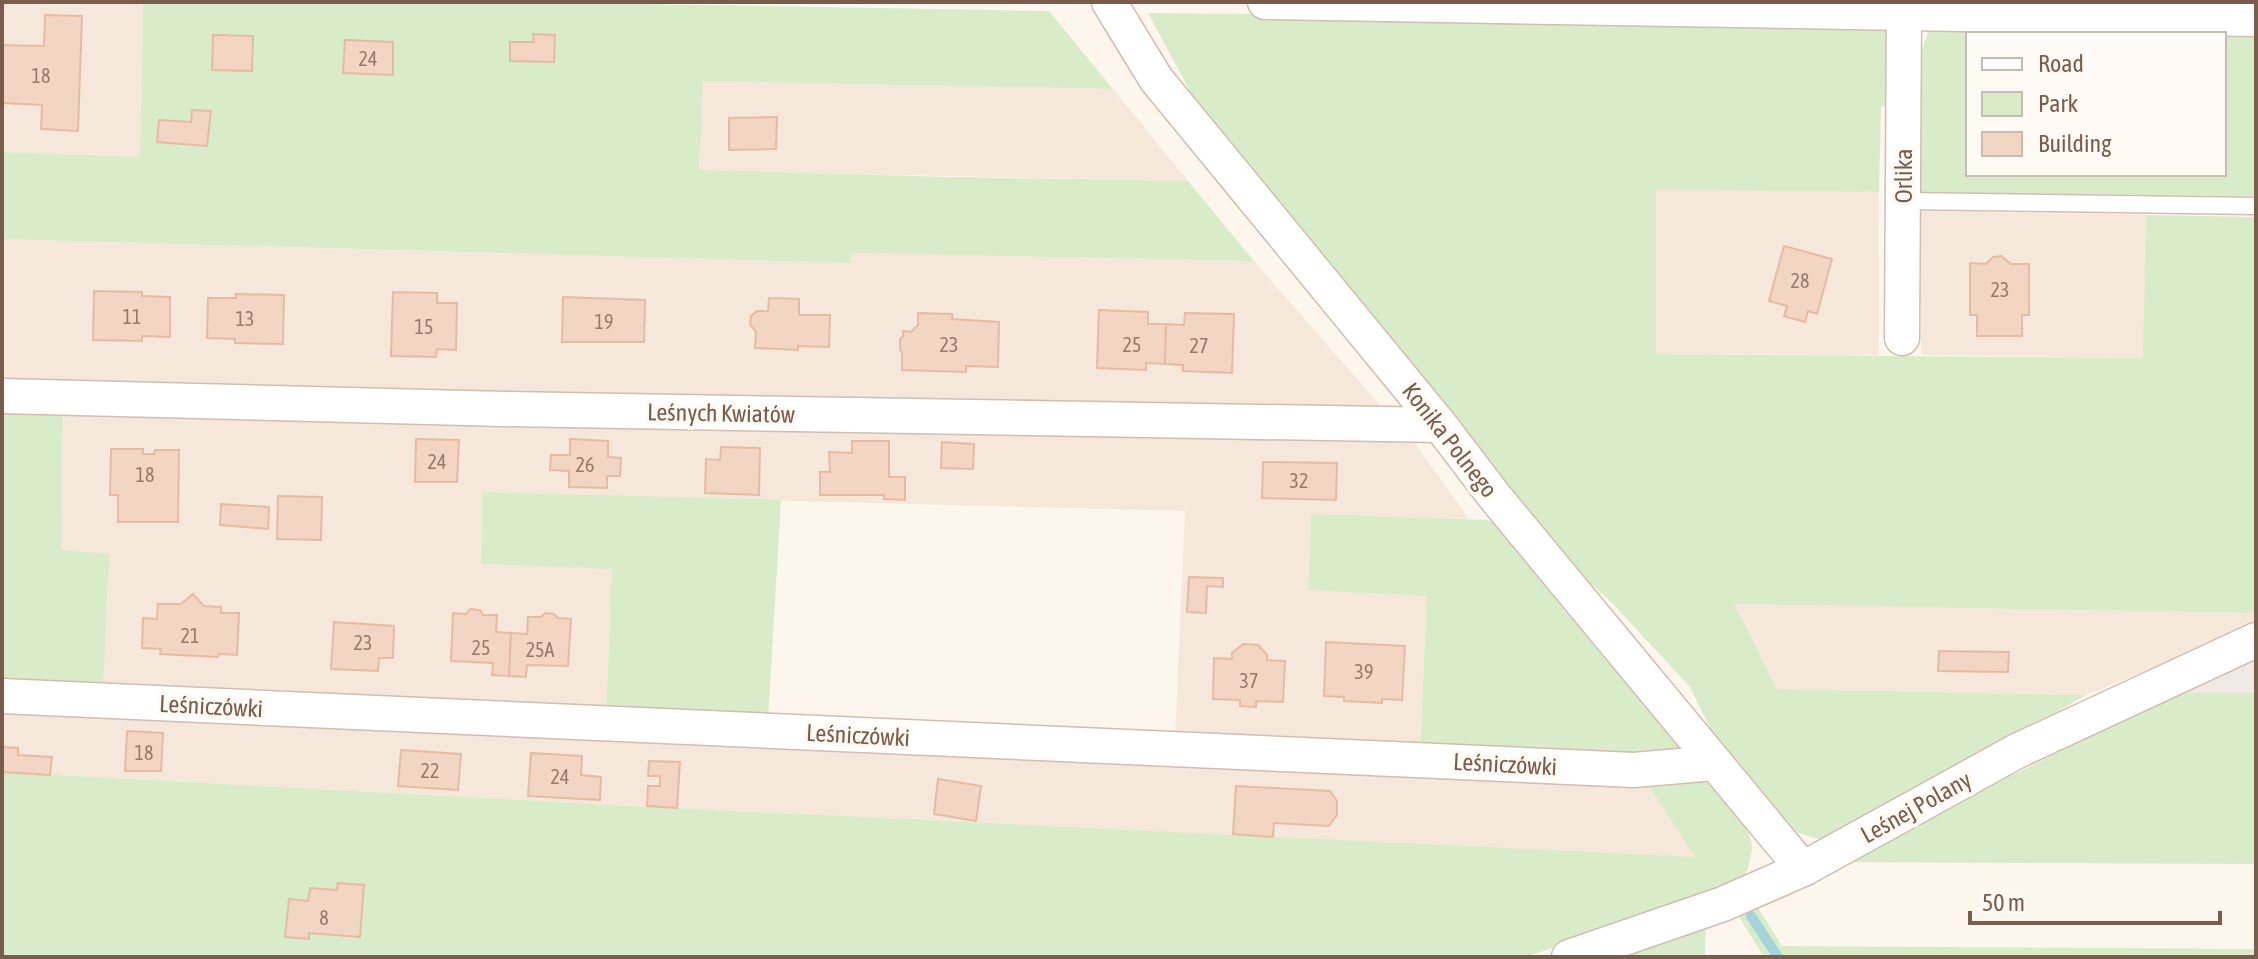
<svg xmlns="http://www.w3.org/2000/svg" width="2258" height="959" font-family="'Asap Condensed',sans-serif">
  <rect width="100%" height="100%" fill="#fdf6ec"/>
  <g fill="#f5e8da">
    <path d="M2 2H143L141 157 2 152Z"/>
    <path d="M702 81 1113 89 1188 181 699 171Z"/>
    <path d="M1656 190 1879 192V355L1655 354Z"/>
    <path d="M1920 211 2146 215 2144 358 1921 355Z"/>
    <path d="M2 239 850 263 851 253 1254 261 1385 411 2 387Z"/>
    <path d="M63 406 1414 442 1469 519 1311 515 1308 590 1427 595 1420 748 1175 737 1185 511 482 493 481 564 612 568 606 713 103 688 61 551Z"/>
    <path d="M1735 604 2256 613V626L2086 695 1777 689Z"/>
    <path d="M2 708 1645 780 1696 858 631 806 2 772Z"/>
  </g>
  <path fill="#efe9e4" d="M2256 658V693H2177Z"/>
  <g fill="#d8ecc9" fill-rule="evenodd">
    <path d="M143 2H529L1049 11 1113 89 703 81 699 170 950 177 1188 181 1254 261 851 253V263L2 239V152L140 157Z"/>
    <path d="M1148 13 1878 21 1888 29 1892 105 1881 107 1879 192 1656 190V354L2143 358 2146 215 2256 217V613L1735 604 1777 689 2086 695 1840 839 1822 840 1798 833 1716 741 1690 687 1612 603 1552 549 1308 250 1191 93Z"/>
    <path d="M1941 26 2256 31V196L1919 193C1918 151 1911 67 1929 30ZM1968 34H2224V174H1968Z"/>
    <path d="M2 404 63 406 61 550 109 554 103 688 2 683Z"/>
    <path d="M482 492 781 500 768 720 606 713 612 569 481 564Z"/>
    <path d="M1311 514 1488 520 1505 529 1679 743 1677 750 1637 760 1420 748 1427 596 1308 590Z"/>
    <path d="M2177 693H2256V864L1839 862Z"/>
    <path d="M2 772 631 806 1695 857 1645 780C1661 779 1680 776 1695 778 1719 782 1750 823 1752 847 1752 859 1746 871 1743 883L1711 896 1525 957H2Z"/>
    <path d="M1756 905 1782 946 2256 949V957H1764L1736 912Z"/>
    <path d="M1706 923 1705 957H1611Z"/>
  </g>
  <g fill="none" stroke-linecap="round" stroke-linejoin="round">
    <path stroke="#a5d3da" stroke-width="10" d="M1751 916 1778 957"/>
  </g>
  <g fill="#f3d5c3" stroke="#e6bba3" stroke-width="2">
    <path d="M45 15 82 16 78 131 41 129 42 105 2 103V45L44 46Z"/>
    <path d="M533 34 555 35 554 62 510 61V42H534Z"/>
    <path d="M213 35 253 36 252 71 212 70Z"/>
    <path d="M345 40 393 42V75L343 73Z"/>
    <path d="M192 110 211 111 207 146 157 142 159 120 191 122Z"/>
    <path d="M777 117 776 149 729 150V118Z"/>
    <path d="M1784 246 1832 259 1817 314 1808 311 1805 322 1784 316 1787 306 1769 301Z"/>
    <path d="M2001 256 2011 264H2029V315H2022V336H1977V315H1970V263L1986 264 1993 257Z"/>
    <path d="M94 291 142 292V296L170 297V337L142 336V341L93 340Z"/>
    <path d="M393 292 437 293V303H457L456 350 437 349 436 357 391 356Z"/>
    <path d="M236 294 284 295 283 344 235 343V339L207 338 208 298H236Z"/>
    <path d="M563 297 645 300 644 342H562Z"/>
    <path d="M769 298 799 299V315H830L829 347 798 346V350L755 348 756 331 750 325 751 316 757 311H768Z"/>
    <path d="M1099 310 1148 312V324H1166L1165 364 1146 363V370L1097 368Z"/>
    <path d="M918 313 952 314V319L999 322 998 367 966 366V372L902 370V352L900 349V339L903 336V331L911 332 918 325Z"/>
    <path d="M1185 313 1234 314 1232 373 1183 371V365L1165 364 1166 324 1184 325Z"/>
    <path d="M416 439 459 440 457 482H415Z"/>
    <path d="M570 439 608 441V457L621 458 620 476H607V488L569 487V471L550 470 551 455H570Z"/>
    <path d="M852 441H889V477H905V500L884 499V495H820V472H830L829 452 852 453Z"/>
    <path d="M942 442 974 444 973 469 941 468Z"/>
    <path d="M721 447 760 448 759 495 705 493 706 459 720 460Z"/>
    <path d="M111 449H143V454H154L155 450H179L178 522H118V495H110Z"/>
    <path d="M1263 462 1337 463 1336 500 1262 498Z"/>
    <path d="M278 496 322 497 321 540 277 539Z"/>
    <path d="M221 504 269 507 268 529 220 525Z"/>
    <path d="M1189 577 1223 578V587L1207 586 1206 613 1187 612Z"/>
    <path d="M193 594 204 606 221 607V613H239L237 655 219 654 218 657 160 654 161 649 142 648 143 618 157 619 158 604H181Z"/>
    <path d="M470 609 480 610 483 615H497L496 632 511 633 509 676 492 675 493 663 451 661 453 613 466 614Z"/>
    <path d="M545 613 554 614 558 618 571 619 568 666 527 665 526 677 509 676 511 633 527 634 528 617H541Z"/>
    <path d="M334 622 394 626 393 658H379L378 671 331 669Z"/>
    <path d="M1326 642 1405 646 1402 700 1382 699V703L1344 701V697L1324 696Z"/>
    <path d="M1243 644 1258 645 1267 655V660L1285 661 1283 702 1256 701V707L1240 706V700L1213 699 1214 658 1232 659V653Z"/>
    <path d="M1939 651 2009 652 2008 672 1938 671Z"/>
    <path d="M127 731 163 733 161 771H125Z"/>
    <path d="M2 747 18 748V755L52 757 50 775 2 772Z"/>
    <path d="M401 750 461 754 458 790 398 786Z"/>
    <path d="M531 753 582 756 581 775 601 777 600 800 528 796Z"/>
    <path d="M649 761 680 762 677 808 647 806 648 786H660V776H648Z"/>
    <path d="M938 779 981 786 976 821 934 814Z"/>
    <path d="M1236 786 1330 791 1337 801V815L1329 826 1274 823 1273 837 1233 834Z"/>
    <path d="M338 883 364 885 360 937 309 933V939L285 937 289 899 308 901 310 888 337 890Z"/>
  </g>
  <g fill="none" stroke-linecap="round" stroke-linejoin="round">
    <defs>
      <path id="lane" d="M1903 201 2256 206"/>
      <g id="street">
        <path d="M1109 2 1156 79 1440 425 1495 497 1803 869"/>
        <path d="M1265 2 2256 19"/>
        <path d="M1902 338 1904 13"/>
        <path d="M2 396 504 409 1440 425"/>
        <path d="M2 696 1634 770 1714 763"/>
        <path d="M1569 957 1723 904 1803 869 2017 751 2256 640"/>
      </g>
    </defs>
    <use href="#lane" stroke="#d1beb0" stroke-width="19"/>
    <use href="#street" stroke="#d1beb0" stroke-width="37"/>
    <use href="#lane" stroke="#fff" stroke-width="16"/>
    <use href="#street" stroke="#fff" stroke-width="34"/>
  </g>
  <g text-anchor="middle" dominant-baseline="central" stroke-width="8" stroke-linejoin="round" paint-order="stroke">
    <g font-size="20" fill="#987a6a">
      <text x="368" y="58">24</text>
      <text x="41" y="75">18</text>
      <text x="1800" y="280">28</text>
      <text x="2000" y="289">23</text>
      <text x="132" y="316">11</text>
      <text x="245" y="318">13</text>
      <text x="604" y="321">19</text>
      <text x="424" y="326">15</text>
      <text x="949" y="344">23</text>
      <text x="1132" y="344">25</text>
      <text x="1199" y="345">27</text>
      <text x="437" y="461">24</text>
      <text x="585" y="464">26</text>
      <text x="145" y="474">18</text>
      <text x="1299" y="480">32</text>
      <text x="190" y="635">21</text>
      <text x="363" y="642">23</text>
      <text x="481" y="647">25</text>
      <text x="540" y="649">25A</text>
      <text x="1364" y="671">39</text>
      <text x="1249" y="680">37</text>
      <text x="144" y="752">18</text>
      <text x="430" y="770">22</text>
      <text x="560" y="776">24</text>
      <text x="324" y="917">8</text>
    </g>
    <g font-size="24" fill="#7a5c4d" stroke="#fffaf3">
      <text transform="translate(1903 176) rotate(-90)">Orlika</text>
      <text transform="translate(721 413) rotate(1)">Leśnych Kwiatów</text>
      <text transform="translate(1450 440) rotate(52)">Konika Polnego</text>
      <text transform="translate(211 706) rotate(3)">Leśniczówki</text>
      <text transform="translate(858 735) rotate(3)">Leśniczówki</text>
      <text transform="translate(1505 764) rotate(3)">Leśniczówki</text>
      <text transform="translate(1916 807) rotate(-29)">Leśnej Polany</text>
    </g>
  </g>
  <rect width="2258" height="959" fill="none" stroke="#7a5c4d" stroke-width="8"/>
  <rect x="1966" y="32" width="260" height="144" fill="#fffaf3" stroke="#cabbb1" stroke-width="2"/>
  <rect x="1982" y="58" width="40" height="12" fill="#ffffff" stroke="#cabbb1" stroke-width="2"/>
  <text x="2038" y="72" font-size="24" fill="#7a5c4d">Road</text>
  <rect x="1982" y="92" width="40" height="24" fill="#d8ecc9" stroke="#cabbb1" stroke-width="2"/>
  <text x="2038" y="112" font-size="24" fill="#7a5c4d">Park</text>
  <rect x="1982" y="132" width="40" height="24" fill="#f3d5c3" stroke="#cabbb1" stroke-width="2"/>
  <text x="2038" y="152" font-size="24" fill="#7a5c4d">Building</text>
  <path d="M1970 911v12h250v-12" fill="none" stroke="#7a5c4d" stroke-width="4"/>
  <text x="1982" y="911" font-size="24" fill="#7a5c4d" stroke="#fffaf3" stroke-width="6" paint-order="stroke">50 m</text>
</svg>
